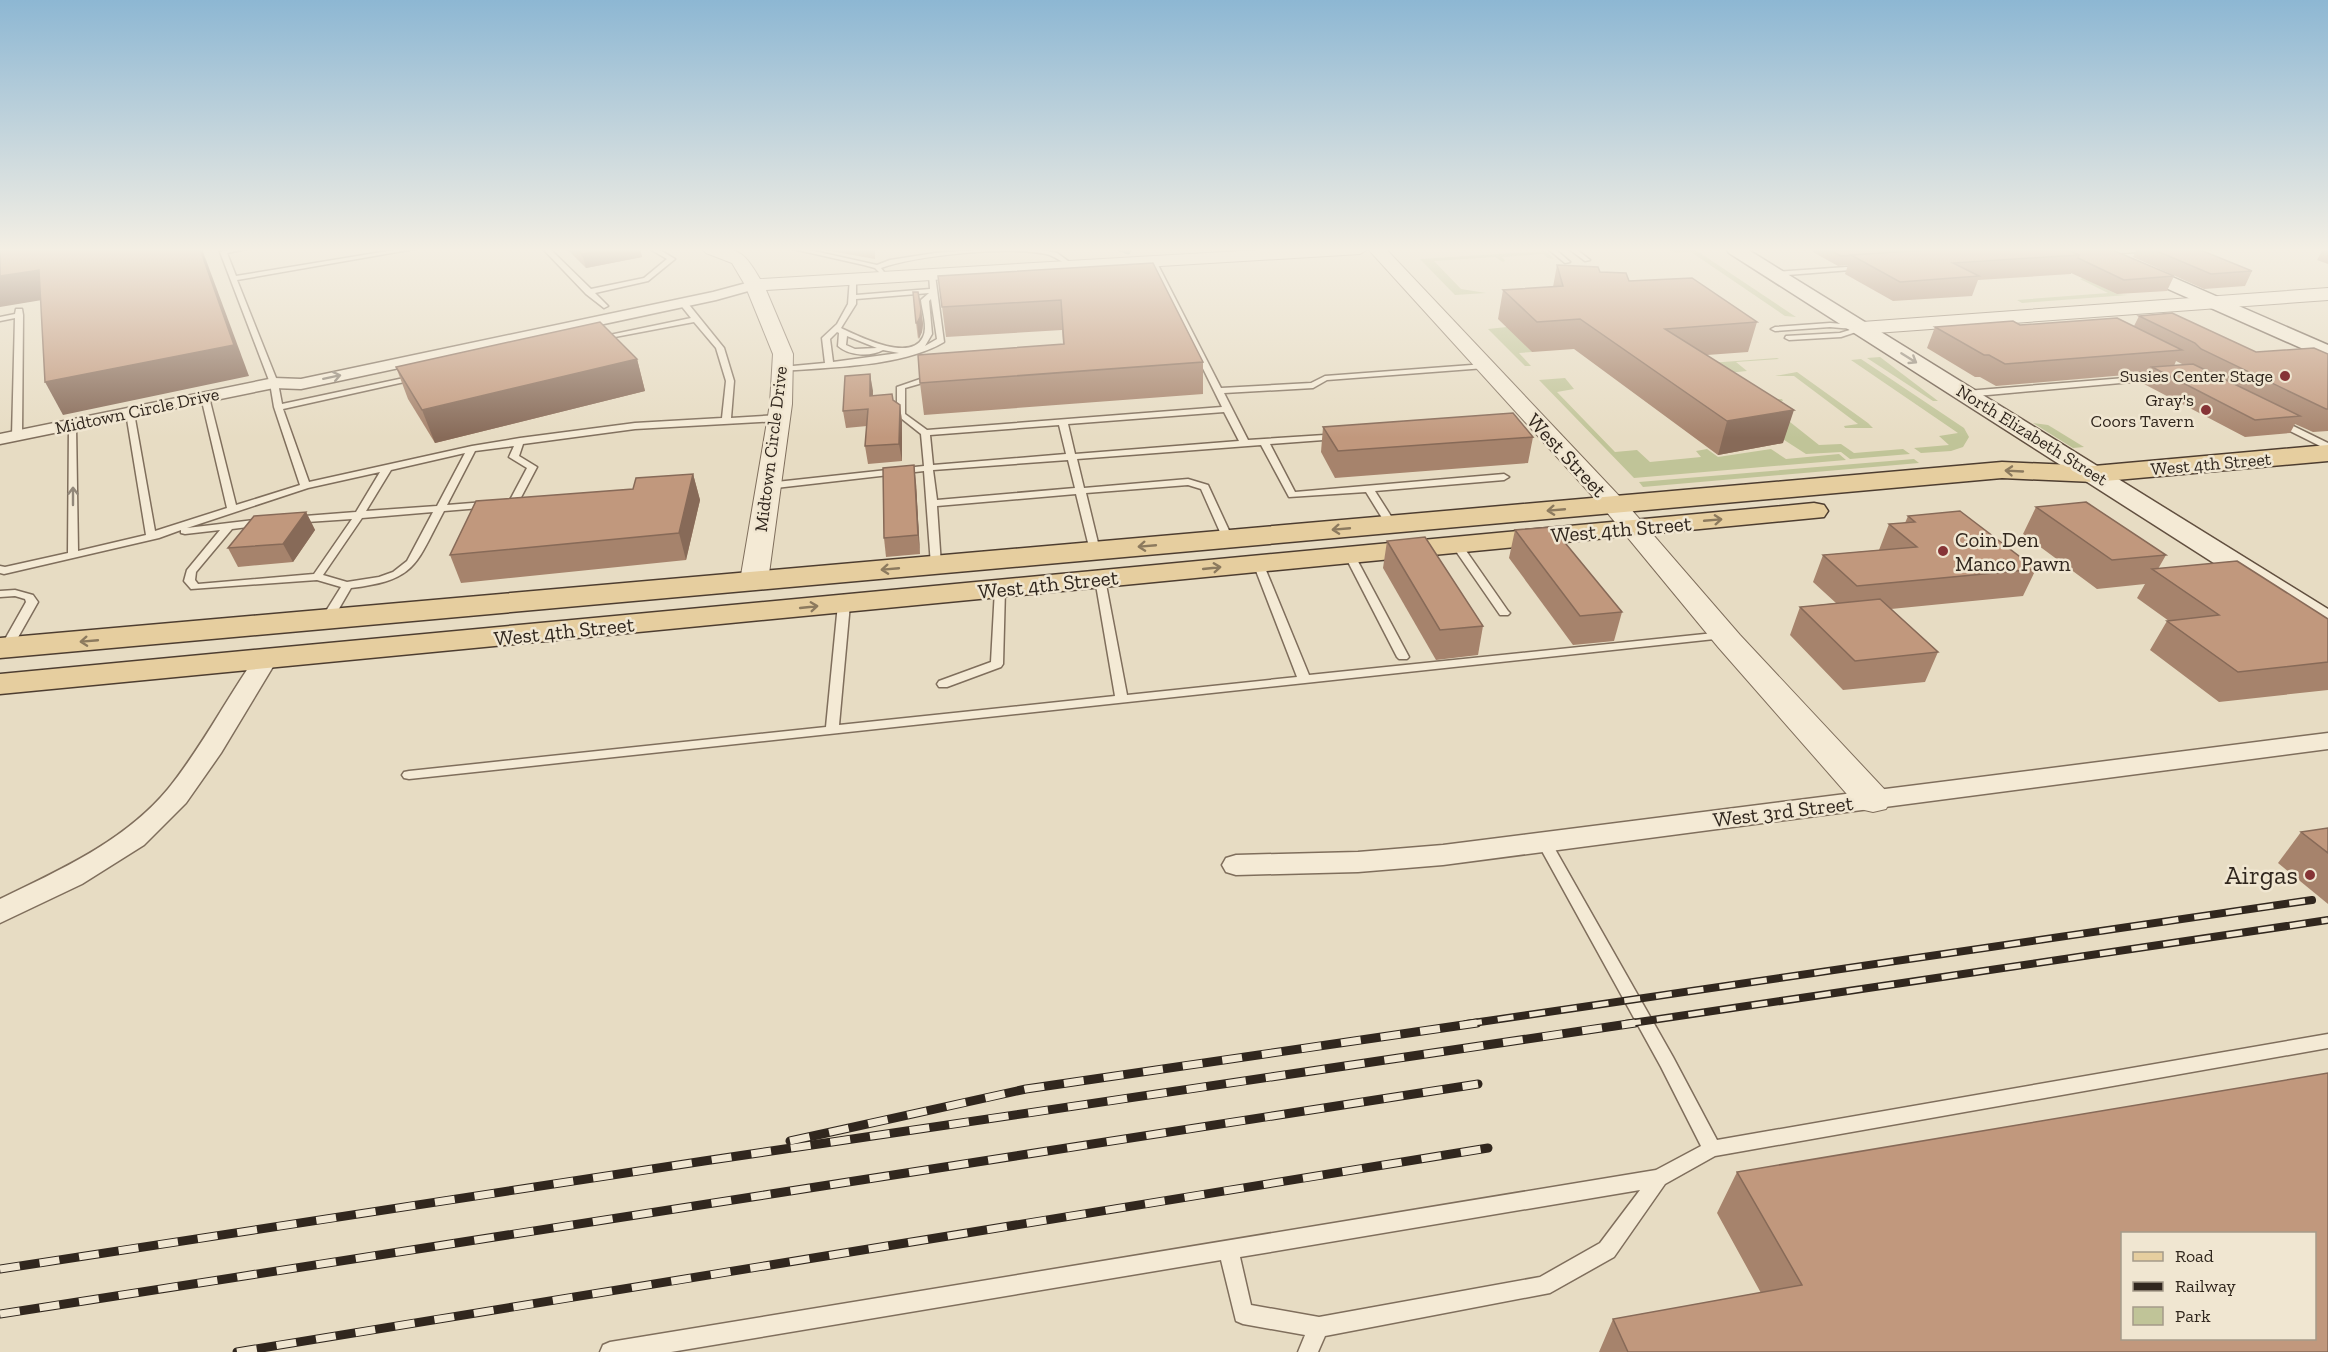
<svg xmlns="http://www.w3.org/2000/svg" width="2328" height="1352" font-family="'Zilla Slab',serif">
  <rect width="100%" height="100%" fill="#e7dcc3"/>
  <g fill="#c0c498">
    <path d="M1665 249H1694L1796 317 1785 316 1691 252 1676 253Z"/>
    <path d="M1546 251 1554 259 1548 258 1543 254 1502 257 1505 261 1503 262 1495 257 1434 261 1461 289 1486 293 1455 295 1420 259Z"/>
    <path d="M2083 278 2117 294 2128 295 2022 303 2017 300 2108 293 2080 279Z"/>
    <path d="M1507 327 1532 352 1519 353 1531 366H1525L1488 329Z"/>
    <path d="M1880 357 1938 401H1933L1867 358Z"/>
    <path d="M1777 358 1779 359 1736 362 1747 371 1728 373 1761 399H1782L1783 401 1766 403 1819 445 1841 444 1854 453 1903 449 1910 454 1850 459 1841 452 1806 454 1669 366Z"/>
    <path d="M1861 359 1964 428 1969 437 1963 447 1951 451 1921 453 1914 448 1949 445 1939 436 1958 433 1851 360Z"/>
    <path d="M1797 372 1868 423 1873 428H1845L1844 426 1858 424 1794 376H1775Z"/>
    <path d="M1565 378 1574 389 1557 392 1615 452 1637 450 1650 462 1701 457 1696 451 1707 449 1718 457 1771 449 1786 459 1839 454 1846 460 1634 478 1539 380Z"/>
    <path d="M2033 423 2048 425 2084 447 2073 448Z"/>
    <path d="M1914 459 1919 463 1643 487 1639 482Z"/>
  </g>
  <g fill="none" stroke-linecap="round" stroke-linejoin="round">
    <path stroke="#6d8780" stroke-width="5" d="M1120 249 1128 252"/>
    <defs>
      <g id="service">
        <path d="M231 249H246L227 253 236 276 400 249H414L237 280 278 383 282 404 418 375 422 377 418 379 283 409 309 482 472 446 520 438 635 423 722 418 726 381 716 348 694 322 599 340 595 338 691 318 679 303 683 301H686L724 348 734 381 731 418 778 415 782 418 778 421 635 429 523 444 519 456 537 467 517 505 444 511C415 565 417 580 351 588L333 619 327 622 321 619 341 587 317 580 191 589 184 581 187 570 220 530 185 534 181 533V530L159 538 4 574 0 573V566L5 567 68 553 69 423 72 422 76 425 78 551 146 535 126 413 127 411 134 413 155 531 227 508 201 397 202 395 209 397 236 505 300 485 274 407 270 383 220 252ZM514 446 509 457 527 468 510 500 447 505 475 451ZM465 453 437 506 366 511 391 470ZM380 472 356 512 292 517 287 520 292 523 352 519 314 574 198 584 195 580 196 572 232 529 263 525 268 522 263 519 187 528 308 488ZM433 512 407 561 393 572 379 577 347 582 323 575 362 518Z"/>
        <path d="M543 249H550L591 289 644 278 667 259 650 249H658L675 259 648 281 595 293 608 306 604 308 586 294Z"/>
        <path d="M793 249H805L877 265 890 260 935 253 987 249H1037L1057 253 1075 266 1070 267C1062 262 1055 256 1046 254 1008 246 918 255 881 268L884 272 881 274 875 268 864 265Z"/>
        <path d="M1548 249H1555L1570 262 1565 263Z"/>
        <path d="M1569 249H1576L1590 260 1585 261Z"/>
        <path d="M2124 249H2162L2159 251 2100 254 2097 252 2100 250Z"/>
        <path d="M1153 259 1156 261 1221 388 1311 383 1325 376 1485 364 1489 366 1485 368 1327 380 1313 388 1224 393 1248 440 1340 434 1342 436 1337 439 1270 444 1295 492 1504 474 1509 477 1504 480 1375 491 1396 524 1391 527 1387 526 1366 492 1289 497 1261 445 1077 459 1084 488 1188 479 1208 485 1233 539 1232 541H1224L1201 489 1188 485 1086 493 1100 551 1095 554 1090 551 1076 494 937 506 941 565 936 568 931 565 924 471 767 489 762 486 767 483 924 466 921 434 897 415V387L926 377 927 373H930L934 375 933 380 905 388V414L927 430 1222 407 1150 261ZM1224 412 1239 441 1075 454 1068 424ZM1059 425 1066 454 933 465 930 435ZM1068 460 1075 488 937 500 933 470Z"/>
        <path d="M1861 266 1863 267V269L1775 276 1772 274 1775 272Z"/>
        <path d="M929 274 935 275 944 342C902 367 830 367 782 371L778 369 782 367 825 363 822 338 837 324 848 304 850 278 856 279V295L930 289ZM929 293 921 300C922 311 928 327 923 337 911 363 858 336 841 328L856 304V299ZM931 299 937 339 925 346 932 334 929 301ZM837 332 839 333 838 346C849 356 871 357 883 350L899 353 833 362 830 339ZM847 336 877 348 855 349 846 345Z"/>
        <path d="M16 309H22L23 315 22 436 17 439 12 436 15 318 0 321V317L15 314Z"/>
        <path d="M1830 323 1858 325 1865 329 1841 337 1789 340 1785 338 1786 336 1840 333 1853 329 1830 327 1775 331 1771 329 1775 327Z"/>
        <path d="M2162 375H2165V379L1966 397 1962 394 1966 391Z"/>
        <path d="M2279 419 2328 443V450L2276 424 2275 422Z"/>
        <path d="M1456 541 1460 542 1508 611 1510 613 1508 615H1500L1451 544Z"/>
        <path d="M1349 551 1354 554 1409 657 1407 659H1399L1397 657 1344 554Z"/>
        <path d="M1258 560 1263 563 1309 675 1724 632 1730 635 1724 638 409 779 404 778 402 775 404 772 409 771 826 727 838 604 844 601 850 604 839 725 1115 696 1095 579 1100 576 1105 579 1127 695 1297 677 1253 563Z"/>
        <path d="M1000 586 1005 589 1003 664 1001 667 947 687H939L937 684 939 681 991 662 995 589Z"/>
        <path d="M15 590 33 595 38 602 12 648 6 651 0 648 26 602 25 599 15 596 0 597V591Z"/>
        <path d="M1544 837 1549 838 1551 842 1673 1057 1717 1140 2328 1034V1048L1715 1156 1665 1184 1614 1257 1550 1293 1325 1336 1318 1352H1298L1305 1335 1243 1324 1236 1321 1221 1260 671 1352H600L603 1345 610 1342 1656 1170 1701 1146 1661 1067 1537 842 1539 838ZM1640 1190 1600 1243 1540 1277 1319 1317 1251 1305 1240 1257Z"/>
      </g>
      <g id="minor">
        <path d="M754 281 761 285 759 288 716 300 301 389 274 388 0 444V434L274 378 301 379 713 292Z"/>
        <path d="M265 653 273 655 277 660 221 753 186 803 144 845 82 884 0 923V899C60 870 125 841 168 789 202 747 226 699 257 655Z"/>
        <path d="M2328 733V749L1443 865 1358 872 1236 875 1226 872 1222 865 1226 858 1236 855 1358 852 1443 845Z"/>
      </g>
      <g id="tertiary">
        <path d="M703 249C738 247 743 250 760 279L1275 249H1386L1623 500 1740 635 1886 791 1891 800 1886 809 1873 812 1860 809 1718 647 1605 510 1368 249 1360 254 766 290 793 354 792 404 768 581 764 587 754 590 744 587 740 581 770 404 773 354 745 285 732 263 706 253Z"/>
        <path d="M2328 288V300L1862 334 1855 332 1852 328 1855 324 1862 322Z"/>
      </g>
      <g id="secondary">
        <path d="M1726 249H1747L2328 609V631L2317 629 1729 253Z"/>
        <path d="M2084 249H2108L2328 345V360L2087 253Z"/>
      </g>
      <g id="primary">
        <path d="M2328 445V461L2094 482 2002 478 0 658V638L2002 462 2094 466Z"/>
        <path d="M1814 503 1824 505 1828 511 1824 517 0 694V674Z"/>
      </g>
    </defs>
    <use href="#service" stroke="#7f6e5c" stroke-width="3"/>
    <use href="#minor" stroke="#7f6e5c" stroke-width="3"/>
    <use href="#tertiary" stroke="#7f6e5c" stroke-width="2"/>
    <use href="#secondary" stroke="#614f3f" stroke-width="3"/>
    <use href="#primary" stroke="#4d3d30" stroke-width="3"/>
    <use href="#service" fill="#f4ead5" fill-rule="evenodd"/>
    <use href="#minor" fill="#f4ead5" fill-rule="evenodd"/>
    <use href="#tertiary" fill="#f4ead5" fill-rule="evenodd"/>
    <use href="#secondary" fill="#f4ead5" fill-rule="evenodd"/>
    <use href="#primary" fill="#e6ce9f" fill-rule="evenodd"/>
    <defs>
      <g id="rail-far1">
        <path d="M1466 1024 2312 900"/>
        <path d="M1625 1024 2328 920"/>
      </g>
      <g id="rail">
        <path d="M790 1141 1026 1089 1477 1023"/>
        <path d="M0 1269 704 1161 1635 1023"/>
        <path d="M0 1314 1478 1084"/>
        <path d="M237 1352 1488 1148"/>
      </g>
    </defs>
    <use href="#rail-far1" stroke="#31271e" stroke-width="8"/>
    <use href="#rail" stroke="#31271e" stroke-width="9"/>
    <use href="#rail-far1" stroke="#f0e6d1" stroke-width="5" stroke-dasharray="16" stroke-linecap="butt"/>
    <use href="#rail" stroke="#f0e6d1" stroke-width="7" stroke-dasharray="20" stroke-linecap="butt"/>
  </g>
  <g fill="#a6836c" fill-rule="evenodd">
    <path d="M567 249H640L642 257 586 268Z"/>
    <path d="M819 249H875V259Z"/>
    <path d="M1814 249H2110L2174 276 2167 291 2117 294 2071 273V274L1978 280 1972 296 1893 301 1845 274 1848 265 1838 266 1813 252Z"/>
    <path d="M2137 249H2198L2252 271 2245 286 2204 289 2133 257Z"/>
    <path d="M2323 249H2328V264L2317 260Z"/>
    <path d="M1153 263 1203 362V394L924 415 920 383 1063 344 1062 330 946 337 938 276Z"/>
    <path d="M1557 265 1600 272 1757 322 1748 352 1707 355 1783 443 1718 455 1574 349 1532 352 1498 319 1503 290 1553 287Z"/>
    <path d="M921 309 923 324 922 332 918 339 916 323Z"/>
    <path d="M2139 316 2256 352 2328 354V431L2313 432 2295 424 2290 433 2245 437 2144 384 2149 373 1996 386 1980 377H1975L1927 348 1935 327 2020 325 2134 326ZM2176 361 2184 365 2174 366Z"/>
    <path d="M637 359 645 391 435 443 408 399 396 367Z"/>
    <path d="M870 374 873 395 893 400 900 405 902 422V461L868 464 865 446 867 426 846 428 843 411Z"/>
    <path d="M1323 427 1533 437 1528 463 1335 478 1321 452Z"/>
    <path d="M693 474 700 500 686 560 461 583 450 555 633 489Z"/>
    <path d="M916 483 920 554 886 557 884 538Z"/>
    <path d="M2036 507 2166 555 2158 569 2328 619V690L2219 702 2150 650 2167 621H2169L2137 598 2145 584 2097 589 2023 534Z"/>
    <path d="M306 512 315 530 293 562 238 567 228 548Z"/>
    <path d="M1908 516 2036 569 2023 596 1891 609 1938 652 1925 682 1843 690 1790 635 1800 607 1836 603 1813 582 1823 555 1879 550 1889 524 1905 523Z"/>
    <path d="M1515 530 1622 612 1614 641 1573 645 1509 558Z"/>
    <path d="M1387 541 1483 626 1478 655 1436 660 1383 568Z"/>
    <path d="M2328 828V904L2278 863 2301 832Z"/>
    <path d="M1737 1172 2328 1352H1599L1613 1319 1761 1293 1717 1213Z"/>
  </g>
  <g fill="#876a58">
    <path d="M200 249H202L249 376 63 415 45 382Z"/>
    <path d="M608 249H640L642 257 586 268 582 254Z"/>
    <path d="M39 270 54 298 0 307V276Z"/>
    <path d="M921 309 923 324 922 332 919 339 917 323Z"/>
    <path d="M637 359 645 391 435 443 422 410Z"/>
    <path d="M870 374 873 391 872 412 870 396Z"/>
    <path d="M900 405 902 422V461L899 444Z"/>
    <path d="M1794 410 1783 443 1718 455 1727 421Z"/>
    <path d="M914 465 916 483 920 554 918 535Z"/>
    <path d="M693 474 700 500 686 560 679 533Z"/>
    <path d="M306 512 315 530 293 562 283 544Z"/>
  </g>
  <g fill="#c1987d" stroke="#876a58" stroke-width="1.5" fill-rule="evenodd">
    <path d="M0 249H200L234 345 45 382 39 270 0 276Z"/>
    <path d="M577 249H608L582 254Z"/>
    <path d="M1828 249H1945L1841 256Z"/>
    <path d="M1945 249H2067L2079 255 1953 263 1979 276 1900 282 1851 255Z"/>
    <path d="M2067 249H2110L2174 276 2124 280 2078 258 2079 255Z"/>
    <path d="M2152 249H2198L2252 271 2211 274Z"/>
    <path d="M1153 263 1203 362 920 383 918 355 1064 344 1061 300 942 307 938 276Z"/>
    <path d="M1557 265 1598 267 1600 272 1626 273 1629 281 1692 278 1757 322 1665 329 1794 410 1727 421 1580 319 1537 322 1503 290 1563 286Z"/>
    <path d="M913 292H918L921 309 920 317 917 323H916Z"/>
    <path d="M2172 313 2256 352 2314 348 2328 354V409H2326L2201 349 2195 343 2139 316Z"/>
    <path d="M2117 318 2182 350 2005 364 1989 355H1984L1935 327 2013 321 2020 325Z"/>
    <path d="M600 322 637 359 422 410 396 367Z"/>
    <path d="M2193 364 2300 416 2255 420 2152 367Z"/>
    <path d="M870 374V396L892 394 893 400 900 405 899 444 865 446 868 409 843 411 845 376Z"/>
    <path d="M1513 413 1533 437 1338 451 1323 427Z"/>
    <path d="M914 465 918 535 884 538 883 468Z"/>
    <path d="M693 474 679 533 450 555 476 501 633 489 636 478Z"/>
    <path d="M2086 502 2166 555 2112 560 2036 507Z"/>
    <path d="M1960 511 2036 569 1857 586 1823 555 1917 547 1889 524 1915 522 1908 516Z"/>
    <path d="M306 512 283 544 228 548 254 516Z"/>
    <path d="M1552 527 1622 612 1580 616 1515 530Z"/>
    <path d="M1425 537 1483 626 1440 630 1387 541Z"/>
    <path d="M2237 561 2328 619V662L2238 672 2167 621 2219 615 2152 569Z"/>
    <path d="M1880 599 1938 652 1855 661 1800 607Z"/>
    <path d="M2328 828V853L2301 832Z"/>
    <path d="M2328 1073V1352H1628L1613 1319 1802 1285 1737 1172ZM2122 1233H2314V1338H2122Z"/>
  </g>
  <defs><path id="oneway-shaft" d="M-6 0H5M1.5-3L5.5 0L1.5 3" fill="none" stroke-width="1.6" stroke-linecap="round" stroke-linejoin="round" transform="scale(1.5)"/></defs>
  <g stroke="#92887a">
    <use href="#oneway-shaft" transform="translate(1909 358) rotate(32)"/>
    <use href="#oneway-shaft" transform="translate(332 377) rotate(-12)"/>
    <use href="#oneway-shaft" transform="translate(73 496) rotate(-90)"/>
  </g>
  <g stroke="#8c7a5e">
    <use href="#oneway-shaft" transform="translate(2014 471) rotate(-177)"/>
    <use href="#oneway-shaft" transform="translate(1556 510) rotate(175)"/>
    <use href="#oneway-shaft" transform="translate(1713 520) rotate(-5)"/>
    <use href="#oneway-shaft" transform="translate(1341 529) rotate(175)"/>
    <use href="#oneway-shaft" transform="translate(1147 546) rotate(175)"/>
    <use href="#oneway-shaft" transform="translate(1212 568) rotate(-6)"/>
    <use href="#oneway-shaft" transform="translate(890 569) rotate(175)"/>
    <use href="#oneway-shaft" transform="translate(809 607) rotate(-6)"/>
    <use href="#oneway-shaft" transform="translate(89 641) rotate(175)"/>
  </g>
  <linearGradient id="sky" x2="0" y2="1"><stop stop-color="#8db7d3"/><stop offset="0.57" stop-color="#f4efe4"/><stop offset="1" stop-color="#f4efe4" stop-opacity="0"/></linearGradient>
  <rect width="2328" height="438" fill="url(#sky)"/>
  <g fill="#863436" stroke="#f0e6d1" stroke-width="2">
    <circle cx="2285" cy="376" r="6"/>
    <circle cx="2206" cy="410" r="6"/>
    <circle cx="1943" cy="551" r="6"/>
    <circle cx="2310" cy="875" r="6"/>
  </g>
  <g text-anchor="middle" dominant-baseline="central" stroke-width="5" stroke-linejoin="round" paint-order="stroke">
    <g font-size="18" fill="#31271e" stroke="#f0e6d1" text-anchor="end">
      <text x="2273" y="376">Susies Center Stage</text>
      <text x="2194" y="400">Gray's<tspan x="2194" dy="21">Coors Tavern</tspan></text>
    </g>
    <g font-size="18" fill="#31271e" stroke="#f0e6d1">
      <text transform="translate(137 411) rotate(-12)">Midtown Circle Drive</text>
      <text transform="translate(2032 435) rotate(32)">North Elizabeth Street</text>
      <text transform="translate(771 449) rotate(-83)">Midtown Circle Drive</text>
      <text transform="translate(2211 464) rotate(-5)">West 4th Street</text>
    </g>
    <g font-size="21" fill="#31271e" stroke="#f0e6d1">
      <text transform="translate(1567 455) rotate(47)">West Street</text>
      <text transform="translate(1621 529) rotate(-5)">West 4th Street</text>
      <text transform="translate(1048 584) rotate(-6)">West 4th Street</text>
      <text transform="translate(564 631) rotate(-6)">West 4th Street</text>
      <text transform="translate(1783 811) rotate(-7)">West 3rd Street</text>
    </g>
    <g font-size="21" fill="#31271e" stroke="#f0e6d1" text-anchor="start">
      <text x="1955" y="539">Coin Den<tspan x="1955" dy="24">Manco Pawn</tspan></text>
    </g>
    <g font-size="26" fill="#31271e" stroke="#f0e6d1" text-anchor="end">
      <text x="2298" y="875">Airgas</text>
    </g>
  </g>
  <rect x="2121" y="1232" width="195" height="108" fill="#f0e6d1" stroke="#a49a89" stroke-width="1.5"/>
  <rect x="2133" y="1252" width="30" height="9" fill="#e6ce9f" stroke="#a49a89" stroke-width="1.5"/>
  <text x="2175" y="1262" font-size="18" fill="#31271e">Road</text>
  <rect x="2133" y="1282" width="30" height="9" fill="#31271e" stroke="#a49a89" stroke-width="1.5"/>
  <text x="2175" y="1292" font-size="18" fill="#31271e">Railway</text>
  <rect x="2133" y="1307" width="30" height="18" fill="#c0c498" stroke="#a49a89" stroke-width="1.5"/>
  <text x="2175" y="1322" font-size="18" fill="#31271e">Park</text>
</svg>
